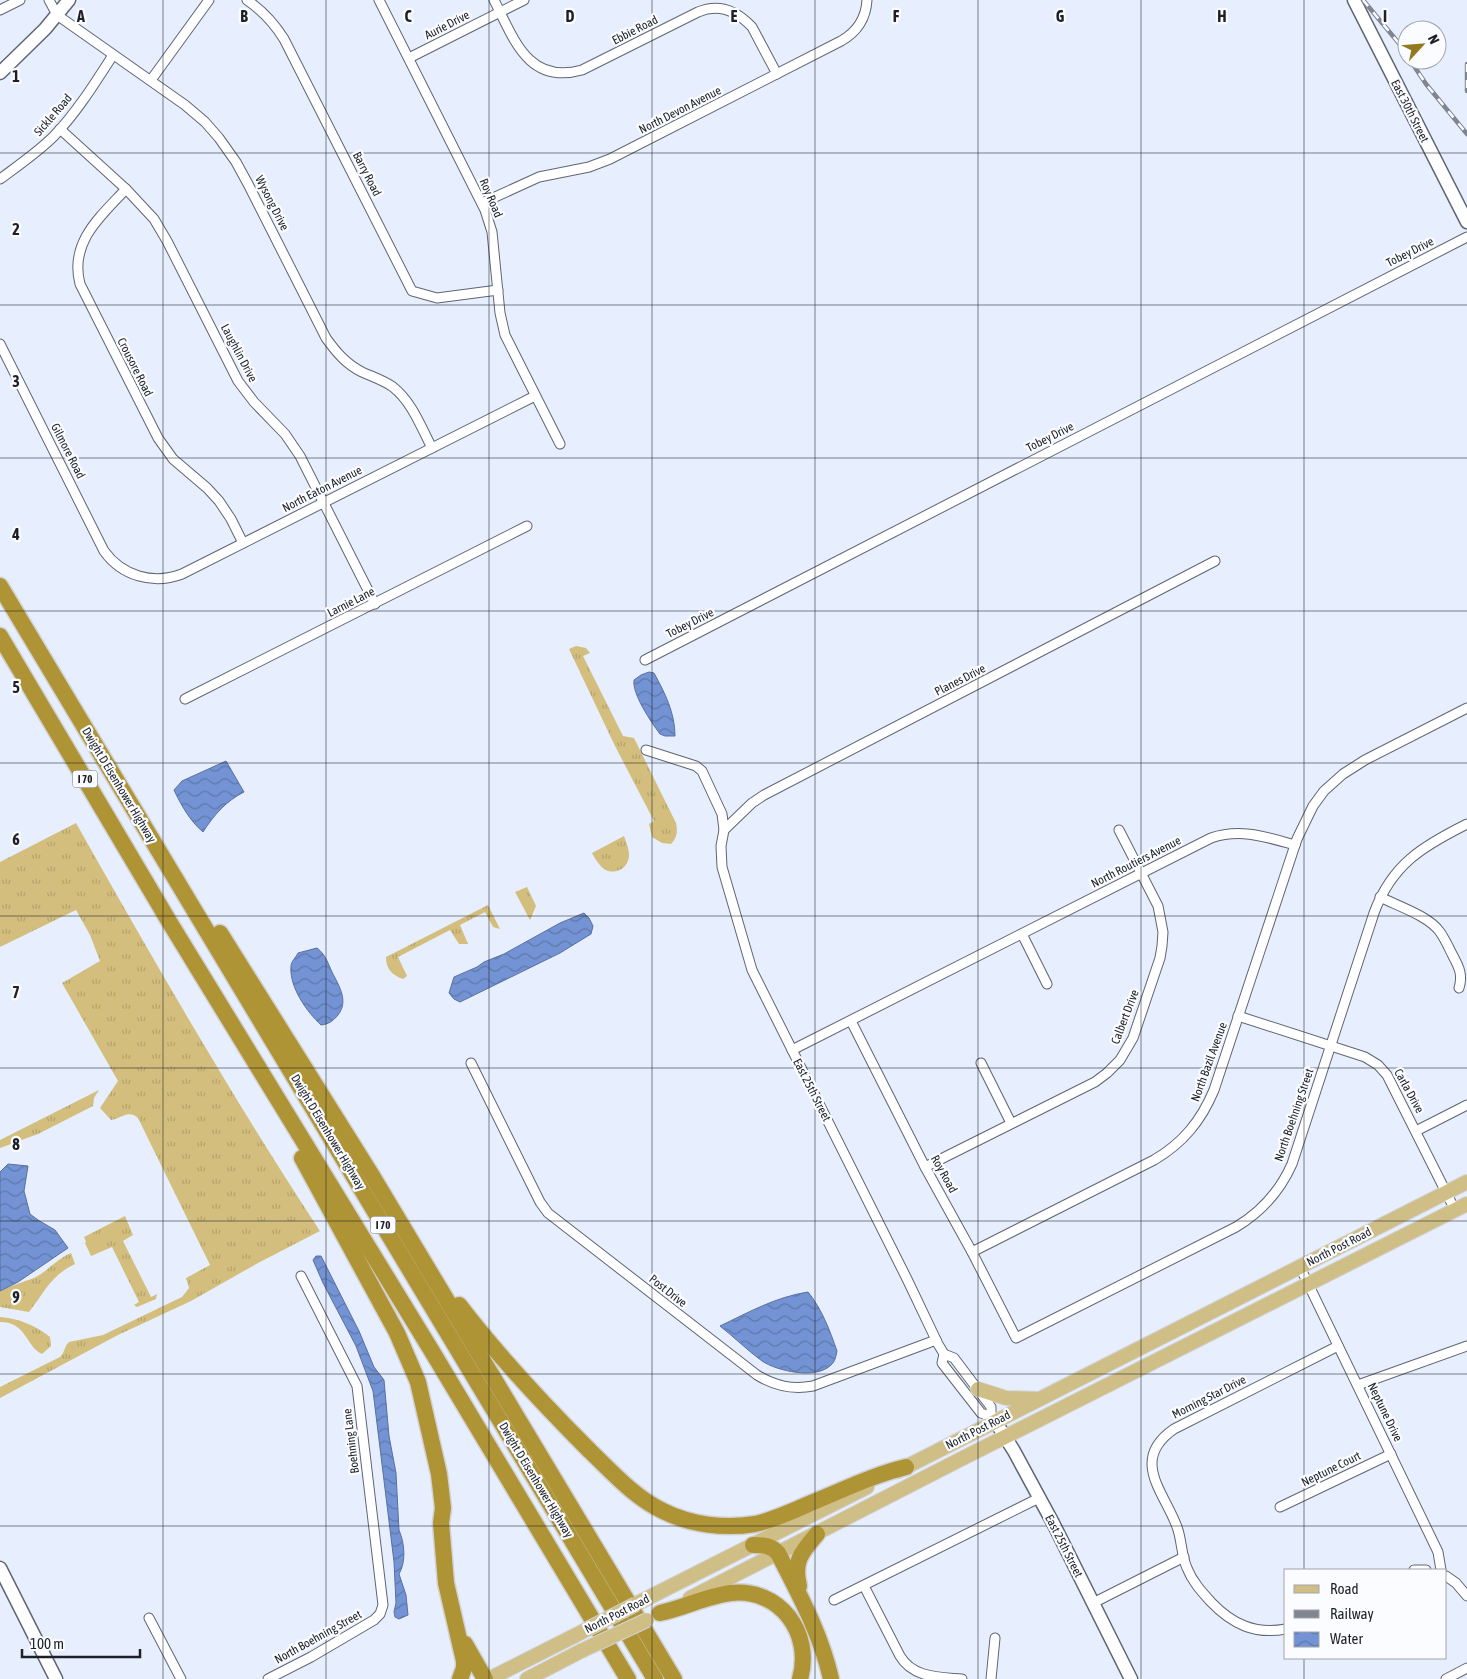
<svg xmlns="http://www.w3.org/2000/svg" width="1467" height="1679" font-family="'Asap Condensed',sans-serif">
  <defs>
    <pattern id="grass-tufts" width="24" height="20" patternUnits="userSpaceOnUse" patternTransform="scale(1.25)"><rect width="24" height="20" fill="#d3be7d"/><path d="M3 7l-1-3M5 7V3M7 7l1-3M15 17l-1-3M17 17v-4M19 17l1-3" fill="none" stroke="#b5a36c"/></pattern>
    <pattern id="water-waves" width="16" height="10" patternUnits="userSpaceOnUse" patternTransform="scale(1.25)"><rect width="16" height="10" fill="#7393d4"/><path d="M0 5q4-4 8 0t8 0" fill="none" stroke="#5e78ac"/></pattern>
  </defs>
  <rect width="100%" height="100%" fill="#e7efff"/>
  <g fill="url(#grass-tufts)">
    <path d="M576 646 586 648 590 653 583 656 623 736 634 738 676 823C678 831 677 838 671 844L662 843 652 837 649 824 654 821 615 746 569 649Z"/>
    <path d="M76 823C154 961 233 1099 320 1231L258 1263 191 1301 118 1335 0 1398V1387L60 1357C65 1353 64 1346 69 1342L103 1335 182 1297 189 1288 186 1278 210 1265 138 1118C128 1109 121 1119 111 1120L100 1108 118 1081 62 983 100 961 90 935 76 910 0 947V862Z"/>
    <path d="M624 836C626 842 629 848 629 855 629 868 615 876 604 869 599 865 595 859 592 853Z"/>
    <path d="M527 887 536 906 530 920 515 892Z"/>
    <path d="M488 905 500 929 493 927 485 912 460 925 468 944H459L450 930 398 957 407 976 403 979C392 975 386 969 386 957Z"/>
    <path d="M99 1090 94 1098 93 1106 38 1134 0 1148V1140Z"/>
    <path d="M125 1216 133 1235 123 1241 151 1297 157 1294 156 1299 137 1307 134 1305 139 1302 112 1247 91 1256 85 1243 86 1242 84 1237Z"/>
    <path d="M71 1253 75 1264C50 1276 45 1292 29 1312L0 1307V1291C12 1284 31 1281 41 1274 51 1267 59 1258 71 1253Z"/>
    <path d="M0 1317C17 1318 37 1326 50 1337L51 1346 42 1354C26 1347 27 1322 0 1322Z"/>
  </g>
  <g fill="url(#water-waves)" stroke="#5970a0">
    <path d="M649 672 654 673C665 693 675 713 675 736H665L660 734C651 722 632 694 634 680L641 675Z"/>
    <path d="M226 761 244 792C226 801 214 815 203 832 190 821 181 805 174 790L182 781Z"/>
    <path d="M584 913 589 918 593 926 591 934 560 953 460 1002 454 999 449 993 454 977 477 967 484 962 504 954 560 923Z"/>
    <path d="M317 948C325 954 328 963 332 972 339 986 349 1001 338 1015 333 1021 329 1024 321 1025 307 1012 289 987 291 966 291 962 296 957 298 953Z"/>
    <path d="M8 1164 28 1166 24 1191 30 1214 38 1220 55 1230 68 1248 18 1282 0 1291V1172Z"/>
    <path d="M316 1256H321L359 1331 374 1367 384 1380 389 1436 396 1473 399 1530C405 1544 406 1562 399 1574L406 1595 408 1615 399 1619 395 1617 394 1612 396 1603 394 1562 373 1391 356 1346 323 1283 313 1260Z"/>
    <path d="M808 1292C822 1309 830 1331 837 1351 836 1356 835 1362 831 1365 816 1380 777 1371 762 1361 747 1350 734 1337 720 1326 749 1312 776 1297 808 1292Z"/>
  </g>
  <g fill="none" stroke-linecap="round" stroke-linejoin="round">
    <defs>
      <g id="street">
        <path d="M49 0 57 15 185 105 205 122 219 138 236 162 248 184 326 338C336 352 346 364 362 372 373 377 383 380 393 387 412 402 421 427 432 448"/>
        <path d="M247 0C263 11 274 23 284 39L412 291 437 298 498 290"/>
        <path d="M379 0 485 210 492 232 500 313 505 335 560 444"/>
        <path d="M494 0C514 39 528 85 582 70L698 12C719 3 737 11 752 27L777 74"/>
        <path d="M0 10 20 0"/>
        <path d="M409 58 524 0"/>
        <path d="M151 80 209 0"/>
        <path d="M60 129 126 189 154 219 167 241 238 381 254 402 285 434 300 456 375 604"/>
        <path d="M0 179C19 165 38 152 54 136 77 112 95 83 113 55"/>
        <path d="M126 189C101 216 69 242 80 284L158 438 173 459 207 488 219 501 231 519 243 543"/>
        <path d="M482 203 539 177 589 167 610 159 841 41C857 32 866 18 867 0"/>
        <path d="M0 344 104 551C122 576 153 585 182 574L535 396"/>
        <path d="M645 660 1467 237"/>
        <path d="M185 699 527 526"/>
        <path d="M646 750 696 766 702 771 722 814 724 830 721 846 722 867 752 970 907 1279 938 1344 944 1354 954 1358 991 1407V1417"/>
        <path d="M724 830 752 803 764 795 1215 561"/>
        <path d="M1380 897C1398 906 1429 916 1440 932 1445 939 1449 948 1453 956 1459 967 1463 975 1459 988"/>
        <path d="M1022 934 1047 984"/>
        <path d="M1238 1016 1365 1057 1378 1065 1387 1075 1455 1210"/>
        <path d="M851 1021 925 1167 972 1252 1016 1338 1236 1227C1261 1212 1280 1191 1292 1164L1374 913C1392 864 1423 846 1467 824"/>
        <path d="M792 1050 1211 838C1241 828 1266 837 1295 845"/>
        <path d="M471 1063 540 1202 548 1213 757 1375C775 1386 792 1390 813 1386L936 1340"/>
        <path d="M981 1063 1011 1123"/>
        <path d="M1416 1131 1467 1105"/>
        <path d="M925 1167 1095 1082 1107 1073 1120 1060 1133 1038 1160 958 1162 946 1163 932 1158 906 1119 830"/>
        <path d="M972 1252 1154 1160C1183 1143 1201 1121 1214 1090L1297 839 1313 806 1324 791 1343 774 1365 760 1467 708"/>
        <path d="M1300 1267 1438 1552 1441 1570"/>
        <path d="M944 1354 942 1363 981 1413 991 1417 994 1420"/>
        <path d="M1358 1385 1467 1346"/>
        <path d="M1280 1507 1391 1454"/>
        <path d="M1414 1570H1426"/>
        <path d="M1446 1576 1456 1583 1467 1596"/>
        <path d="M864 1586 900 1656C913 1678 939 1677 962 1679"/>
        <path d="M834 1600 1039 1498"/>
        <path d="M1093 1603 1184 1557"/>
        <path d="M149 1618 181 1679"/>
        <path d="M1286 1629C1255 1635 1232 1624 1211 1602 1201 1591 1192 1581 1187 1568 1181 1555 1182 1540 1177 1527 1165 1493 1129 1460 1174 1429L1338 1346"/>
        <path d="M268 1679 311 1657 374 1620 380 1614 383 1605 357 1386 301 1276"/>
        <path d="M991 1679 995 1638"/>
        <path d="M1446 1679 1467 1668"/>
      </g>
      <g id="secondary">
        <path d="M1354 0 1467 222"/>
        <path d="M0 73 45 29 69 0"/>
        <path d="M995 1421 1014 1451 1053 1523 1131 1679"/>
        <path d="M0 1568 56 1679"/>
      </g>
      <g id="primary">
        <path d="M978 1389 1006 1398 1038 1399"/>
        <path d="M898 1471 1467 1182"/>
        <path d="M690 1598 967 1456 1467 1204"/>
        <path d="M636 1604 867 1487"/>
        <path d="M489 1679 574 1636"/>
        <path d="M527 1679 581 1651"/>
      </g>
      <g id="highway">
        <path d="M0 586 655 1679"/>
        <path d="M0 636 170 923 433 1353 628 1679"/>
        <path d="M220 933 371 1174 674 1679"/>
        <path d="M302 1158 397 1333 418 1382 439 1474 443 1508 441 1523 446 1583 464 1661V1668L460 1679"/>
        <path d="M459 1305C499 1357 544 1405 590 1451 613 1473 634 1497 663 1511 691 1525 724 1529 755 1524 774 1520 793 1511 811 1503 843 1490 873 1475 906 1467"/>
        <path d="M753 1545C763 1545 771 1545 778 1553 799 1594 821 1634 831 1679"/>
        <path d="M799 1586C793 1561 801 1553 817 1534"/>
        <path d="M660 1613C684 1608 706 1596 731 1593 780 1588 813 1633 800 1679"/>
        <path d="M465 1644 485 1679"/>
      </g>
    </defs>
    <use href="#street" stroke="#5f6573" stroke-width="11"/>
    <use href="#secondary" stroke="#5f6573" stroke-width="15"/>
    <use href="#primary" stroke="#d2d2d4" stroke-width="16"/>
    <use href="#highway" stroke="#d2d2d4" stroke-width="19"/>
    <use href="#street" stroke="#fff" stroke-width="9"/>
    <use href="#secondary" stroke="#fff" stroke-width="12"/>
    <use href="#primary" stroke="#cfbf86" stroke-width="14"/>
    <use href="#highway" stroke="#af9436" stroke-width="16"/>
    <defs>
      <g id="rail">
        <path d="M1363 0 1407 53"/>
        <path d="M1410 60 1426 84 1467 134"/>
        <path d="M1467 64V91"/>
      </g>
    </defs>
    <use href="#rail" stroke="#808590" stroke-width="4.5"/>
    <use href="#rail" stroke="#fafcff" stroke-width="2.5" stroke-dasharray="8" stroke-linecap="butt"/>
    <defs>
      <g id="primary-bridge">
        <path d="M574 1636 636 1604"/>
        <path d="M581 1651 647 1620"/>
      </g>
    </defs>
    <use href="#primary-bridge" stroke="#d2d2d4" stroke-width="16" stroke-linecap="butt"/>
    <use href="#primary-bridge" stroke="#cfbf86" stroke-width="14"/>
  </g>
  <path fill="none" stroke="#1d2026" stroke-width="1" stroke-opacity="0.55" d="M163 0V1679M326 0V1679M489 0V1679M652 0V1679M815 0V1679M978 0V1679M1141 0V1679M1304 0V1570M0 153H1467M0 305H1467M0 458H1467M0 611H1467M0 763H1467M0 916H1467M0 1068H1467M0 1221H1467M0 1374H1467M0 1526H1467M1304 1658V1679"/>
  <g text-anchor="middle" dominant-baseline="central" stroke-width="4.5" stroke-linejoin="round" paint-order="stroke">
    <g fill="#fafcff" stroke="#5f6267" stroke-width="1">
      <rect x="72.5" y="770.5" width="25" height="17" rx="4"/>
      <rect x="370.5" y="1216.5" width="25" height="17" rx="4"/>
    </g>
    <g font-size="11" font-weight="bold" fill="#1d2026">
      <text x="85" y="779">I 70</text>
      <text x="383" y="1225">I 70</text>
    </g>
    <g font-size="12" fill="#1d2026" stroke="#fafcff">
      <text transform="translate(447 25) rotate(-27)">Aurie Drive</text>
      <text transform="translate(635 30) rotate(-27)">Ebbie Road</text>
      <text transform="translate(680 110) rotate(-27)">North Devon Avenue</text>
      <text transform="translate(1410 111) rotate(63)">East 30th Street</text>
      <text transform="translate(53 115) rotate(-49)">Sickle Road</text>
      <text transform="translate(367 174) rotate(63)">Barry Road</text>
      <text transform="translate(491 198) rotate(67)">Roy Road</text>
      <text transform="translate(272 203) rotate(63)">Wysong Drive</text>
      <text transform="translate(1410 252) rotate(-27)">Tobey Drive</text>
      <text transform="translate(239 353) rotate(62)">Laughlin Drive</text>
      <text transform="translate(135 367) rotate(63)">Crousore Road</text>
      <text transform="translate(1050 437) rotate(-27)">Tobey Drive</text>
      <text transform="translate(68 451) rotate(63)">Gilmore Road</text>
      <text transform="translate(322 489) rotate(-27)">North Eaton Avenue</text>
      <text transform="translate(351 602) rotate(-27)">Larnie Lane</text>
      <text transform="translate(690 623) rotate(-27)">Tobey Drive</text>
      <text transform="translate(960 680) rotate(-27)">Planes Drive</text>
      <text transform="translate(119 785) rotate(59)">Dwight D Eisenhower Highway</text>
      <text transform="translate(1136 862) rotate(-27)">North Routiers Avenue</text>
      <text transform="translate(1125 1017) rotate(-69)">Calbert Drive</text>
      <text transform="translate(1209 1062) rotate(-70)">North Bazil Avenue</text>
      <text transform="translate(812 1090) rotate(63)">East 25th Street</text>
      <text transform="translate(1409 1091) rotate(61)">Carla Drive</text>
      <text transform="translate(1294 1115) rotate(-71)">North Boehning Street</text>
      <text transform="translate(328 1132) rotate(59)">Dwight D Eisenhower Highway</text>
      <text transform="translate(944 1174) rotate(61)">Roy Road</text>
      <text transform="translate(1339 1247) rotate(-27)">North Post Road</text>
      <text transform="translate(668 1291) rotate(38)">Post Drive</text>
      <text transform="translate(1209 1397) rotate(-27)">Morning Star Drive</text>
      <text transform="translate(1385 1412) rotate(64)">Neptune Drive</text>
      <text transform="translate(978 1430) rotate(-27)">North Post Road</text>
      <text transform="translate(351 1441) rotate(-97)">Boehning Lane</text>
      <text transform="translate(1331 1469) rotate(-26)">Neptune Court</text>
      <text transform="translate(536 1480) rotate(59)">Dwight D Eisenhower Highway</text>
      <text transform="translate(1064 1546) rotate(63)">East 25th Street</text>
      <text transform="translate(617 1614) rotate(-27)">North Post Road</text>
      <text transform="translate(318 1637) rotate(-29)">North Boehning Street</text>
    </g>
  </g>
  <g font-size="16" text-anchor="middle" font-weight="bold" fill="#1d2026" stroke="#fafcff" stroke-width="4.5" stroke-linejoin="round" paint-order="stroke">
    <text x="81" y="22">A</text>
    <text x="244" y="22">B</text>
    <text x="408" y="22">C</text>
    <text x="570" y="22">D</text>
    <text x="734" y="22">E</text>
    <text x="896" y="22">F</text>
    <text x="1060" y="22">G</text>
    <text x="1222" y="22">H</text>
    <text x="1385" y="22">I</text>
    <text x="16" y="82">1</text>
    <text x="16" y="235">2</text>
    <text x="16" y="387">3</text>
    <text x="16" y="540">4</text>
    <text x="16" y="693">5</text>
    <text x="16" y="845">6</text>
    <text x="16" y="998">7</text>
    <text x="16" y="1150">8</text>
    <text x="16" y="1303">9</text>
  </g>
  <rect x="1284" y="1569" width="162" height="90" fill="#fafcff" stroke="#a2a4a8"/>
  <rect x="1294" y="1585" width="25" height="8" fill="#cfbf86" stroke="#a2a4a8"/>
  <text x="1330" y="1594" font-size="15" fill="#1d2026">Road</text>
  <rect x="1294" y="1610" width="25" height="8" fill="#808590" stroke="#a2a4a8"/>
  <text x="1330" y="1619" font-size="15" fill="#1d2026">Railway</text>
  <rect x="1294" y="1632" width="25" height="15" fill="url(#water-waves)" stroke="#a2a4a8"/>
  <text x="1330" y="1644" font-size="15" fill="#1d2026">Water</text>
  <g transform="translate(1422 45) rotate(64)"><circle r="24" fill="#fafcff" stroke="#a2a4a8"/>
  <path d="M0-4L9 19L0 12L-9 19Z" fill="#937a20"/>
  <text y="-8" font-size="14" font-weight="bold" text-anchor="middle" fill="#1d2026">N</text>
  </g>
  <path d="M22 1649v8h118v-8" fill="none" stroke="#1d2026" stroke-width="2.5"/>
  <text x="30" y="1649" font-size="15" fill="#1d2026" stroke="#fafcff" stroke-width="4" paint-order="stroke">100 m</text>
</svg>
